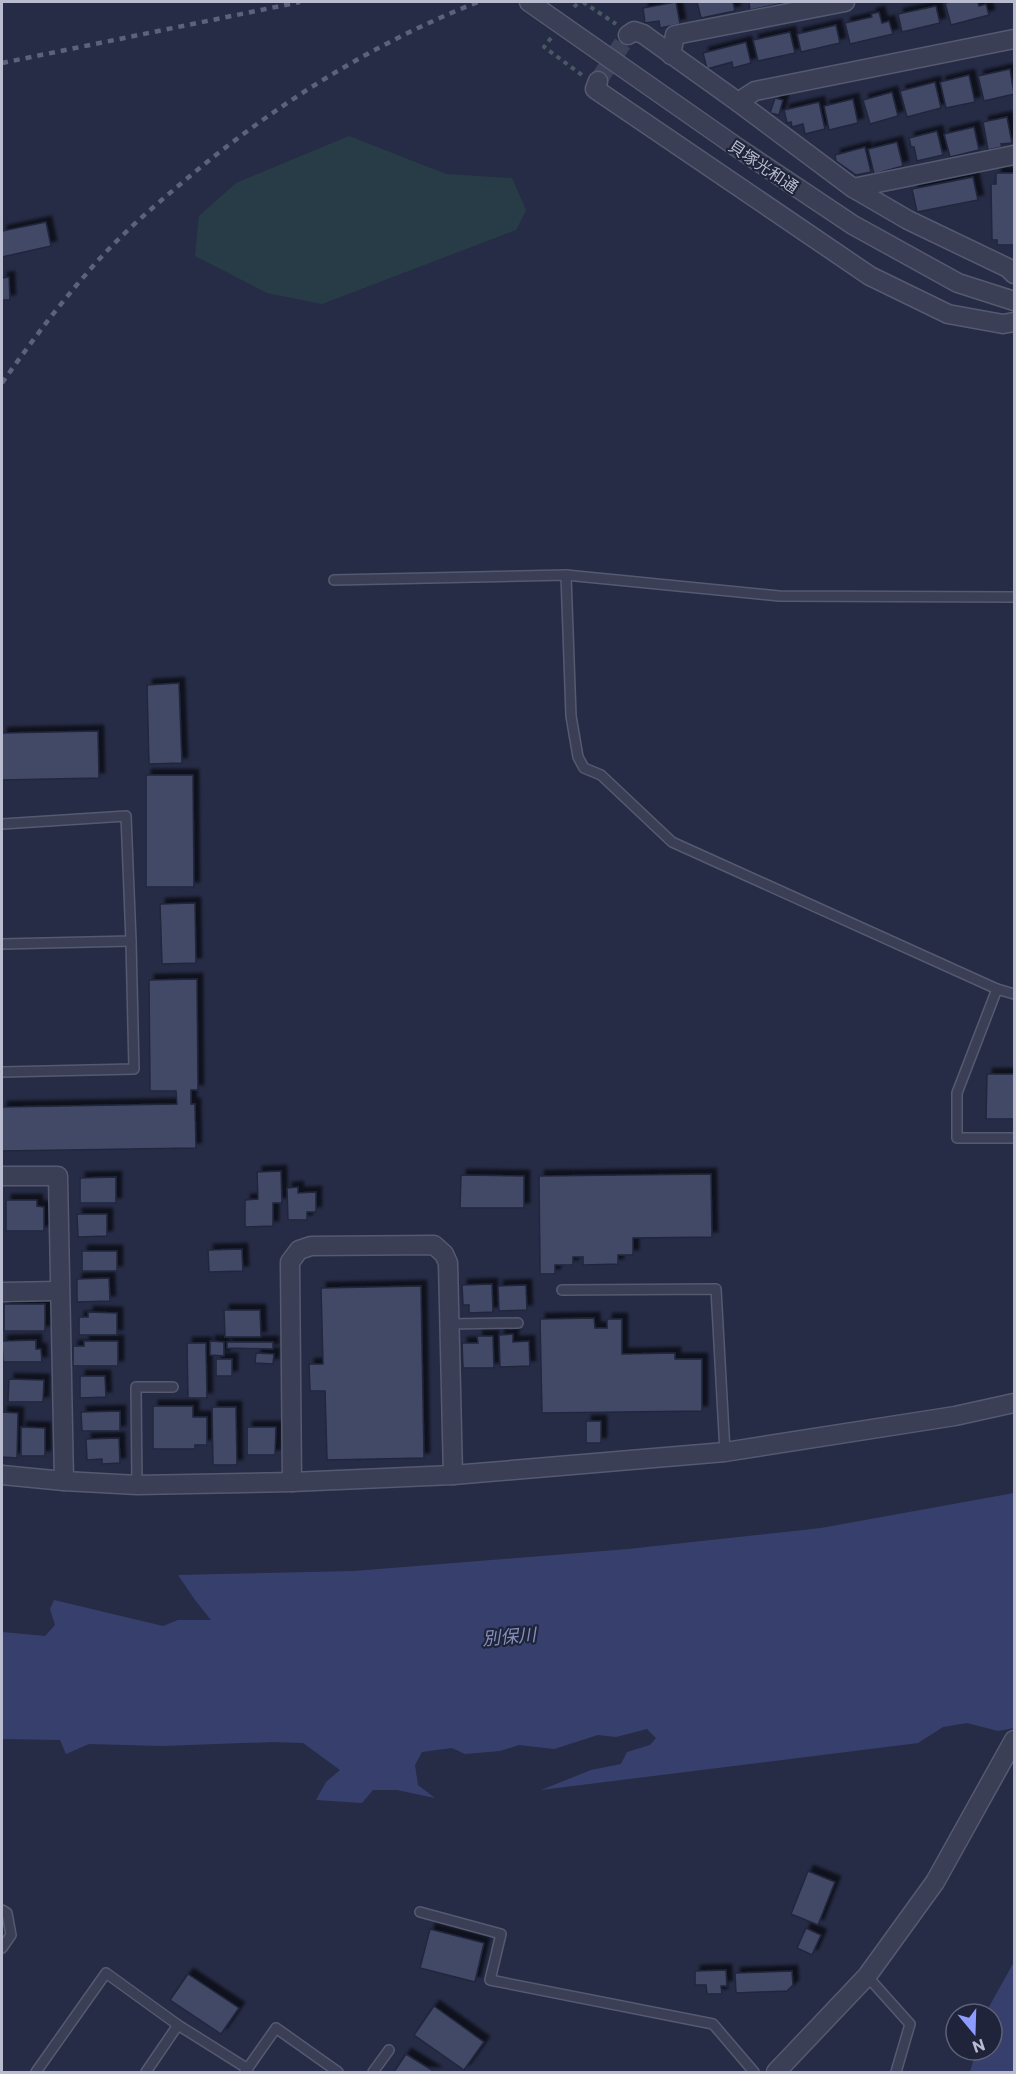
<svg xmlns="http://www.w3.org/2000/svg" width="1016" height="2074" font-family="Commissioner,'Noto Sans JP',sans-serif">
  <defs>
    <filter id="shadow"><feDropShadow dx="5.5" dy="-5.5" stdDeviation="1.5" flood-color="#0009"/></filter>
  </defs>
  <rect width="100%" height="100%" fill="#262c46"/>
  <path fill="#283c47" d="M349 136 446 174 512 178 526 210 516 230 322 304 267 293 195 256 199 216 236 183Z"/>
  <g fill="#37406c">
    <path d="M1014 1493V1728L998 1731 967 1723 943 1727 918 1743 541 1790 591 1770 621 1764 627 1752 650 1745 656 1738 647 1729 616 1737 598 1735 554 1749 519 1745 500 1751 465 1754 452 1748 422 1752 415 1765 418 1785 435 1798 397 1790H373L362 1803 316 1800 326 1782 340 1770 303 1743 273 1742 162 1746 89 1744 66 1754 60 1740 2 1739V1632L45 1636 55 1625 50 1609 54 1600 163 1626 178 1620H211L195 1600 178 1575 354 1571 628 1549 821 1528Z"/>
    <path d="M1014 1962V2072H970L976 2050H992V2014H985Z"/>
  </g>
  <g fill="#434866" stroke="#21263d" stroke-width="1.5" filter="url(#shadow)">
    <path d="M676 2 680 24 660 28 659 21 645 23 643 8Z"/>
    <path d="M697 2H733L735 11 701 18Z"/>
    <path d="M749 2H784V3L750 10Z"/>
    <path d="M951 2H978L979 6 986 4 989 15 951 25 945 3Z"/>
    <path d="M936 6 940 23 902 32 898 14Z"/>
    <path d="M879 12 882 23 889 21 893 34 850 44 845 23 872 17 871 14Z"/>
    <path d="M836 25 840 43 801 52 797 34Z"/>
    <path d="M790 32 795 53 758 61 753 40Z"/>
    <path d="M746 42 751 63 733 68 732 62 707 69 703 53Z"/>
    <path d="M1010 69 1014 94 984 101 978 76Z"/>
    <path d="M969 75 975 102 946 108 940 82Z"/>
    <path d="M935 82 941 108 907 117 900 91Z"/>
    <path d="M892 92 898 116 870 124 863 100Z"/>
    <path d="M775 98 783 100 779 115 770 113Z"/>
    <path d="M853 99 858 123 829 130 824 106Z"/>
    <path d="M819 102 825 129 805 134 803 124 792 127 791 122 787 123 784 110Z"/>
    <path d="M1007 117 1012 143 1001 144 1002 147 988 150 983 122Z"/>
    <path d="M974 127 979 150 950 157 944 134Z"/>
    <path d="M937 131 943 155 917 161 914 147H911L909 138Z"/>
    <path d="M897 142 903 166 874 174 868 149Z"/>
    <path d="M865 147 871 172 856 175 836 161 835 155Z"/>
    <path d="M996 173H1014V245H997V240H992L991 184H996Z"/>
    <path d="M973 177 978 200 917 212 912 189Z"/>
    <path d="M46 222 51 246 2 257V231Z"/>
    <path d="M9 277 10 300H2V278Z"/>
    <path d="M179 683 182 763 149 764 147 685Z"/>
    <path d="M98 731 99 778 2 780V733Z"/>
    <path d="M146 775H193L194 887H146Z"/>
    <path d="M195 903 196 963 162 964 160 904Z"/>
    <path d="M197 979 198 1090H191V1104H195L196 1148 2 1151V1107L177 1104 176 1091H150L149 980Z"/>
    <path d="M987 1074H1014V1119H986Z"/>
    <path d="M281 1171 282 1203H273V1226L245 1227V1200L258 1199 257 1172Z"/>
    <path d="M711 1174 712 1237 633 1238V1255H618V1264L583 1265V1257H573V1265H555V1274H540L539 1176Z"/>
    <path d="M461 1175 524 1176V1208H460Z"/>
    <path d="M116 1177V1203H80V1178Z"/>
    <path d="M298 1187V1193L316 1192V1212H307V1220H288L287 1188Z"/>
    <path d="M6 1200H37V1206L44 1207V1231H6Z"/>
    <path d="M77 1214H107V1236L78 1237Z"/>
    <path d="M242 1249 243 1271 209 1272 208 1250Z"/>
    <rect x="82" y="1251" width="35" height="20"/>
    <path d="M109 1278 110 1301 77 1302V1279Z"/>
    <path d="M492 1284 493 1312 469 1313V1305H463L462 1285Z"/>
    <path d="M526 1285 527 1310 499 1311 498 1286Z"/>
    <path d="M421 1286 424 1458 327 1460 325 1391H310L309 1364H323L321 1288Z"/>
    <rect x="4" y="1304" width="41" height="27"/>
    <path d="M224 1310H260L261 1337H225Z"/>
    <path d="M88 1312 117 1313V1335H79V1317H88Z"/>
    <path d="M594 1318 595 1328H607V1319H622V1354L675 1353V1359H702V1411L542 1413 540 1319Z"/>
    <path d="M513 1334V1342L529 1341 530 1366 500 1367 499 1335Z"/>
    <path d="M477 1336H493L494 1368H463L462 1343H478Z"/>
    <path d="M36 1340V1349H41L42 1362H3L2 1341Z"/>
    <path d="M84 1341H118V1366H73V1346H84Z"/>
    <path d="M210 1341 224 1342V1356L210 1355Z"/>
    <path d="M227 1342H273V1349L227 1348Z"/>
    <path d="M187 1343H206L207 1398H188Z"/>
    <path d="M256 1353 274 1354 273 1364 255 1363Z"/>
    <rect x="216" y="1359" width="16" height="17"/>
    <path d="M80 1376H105L106 1397 80 1398Z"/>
    <path d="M9 1379 44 1380 43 1402H8Z"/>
    <path d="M153 1406H193V1417H207V1445H195V1449H153Z"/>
    <path d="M212 1407H236L237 1465H213Z"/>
    <path d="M120 1411V1431H82L81 1412Z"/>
    <path d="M2 1412 18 1413 17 1458 2 1457Z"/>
    <rect x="586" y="1421" width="15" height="22"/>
    <path d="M21 1427 45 1428V1456H21Z"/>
    <path d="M247 1427H276L275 1455H247Z"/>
    <path d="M119 1438 120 1463 102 1464V1459L87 1460 86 1439Z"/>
    <path d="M808 1871 835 1882 818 1925 791 1914Z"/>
    <path d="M806 1928 821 1935 812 1955 797 1948Z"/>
    <path d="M430 1929 484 1943 475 1982 420 1968Z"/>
    <path d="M726 1970 727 1986H721L722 1994H707L706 1985H695V1971Z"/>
    <path d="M792 1971 793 1985 787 1991 736 1993 735 1973Z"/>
    <path d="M188 1974 239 2008 221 2034 170 2000Z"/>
    <path d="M434 2006 484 2042 464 2070 414 2035Z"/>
    <path d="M406 2054 435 2072H394Z"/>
  </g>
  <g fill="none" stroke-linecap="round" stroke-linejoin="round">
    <path stroke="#3c425a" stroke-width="18" stroke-dasharray="18 9" stroke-linecap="butt" d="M598 81 628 35"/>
    <defs>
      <g id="service">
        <path d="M566 575 571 716 578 757 584 768 601 775 672 842 997 989 1014 994"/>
        <path d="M334 580 566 575 779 596 1014 597"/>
        <path d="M2 824 126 816 131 941 2 944"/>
        <path d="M997 989 957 1093V1138H1014"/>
        <path d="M2 1072 134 1069 131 941"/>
        <path d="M562 1290 716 1289 725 1452"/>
        <path d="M449 1324 518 1323"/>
        <path d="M137 1485 136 1387H173"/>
        <path d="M2 1910 7 1913 11 1935 2 1948"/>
        <path d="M420 1912 501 1934 490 1980 713 2024 754 2072"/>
        <path d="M867 1976 910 2024 896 2072"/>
        <path d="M36 2072 106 1973 178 2025"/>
        <path d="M146 2072 178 2025 248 2069"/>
        <path d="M245 2072 276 2028 338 2072"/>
        <path d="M373 2072 389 2050"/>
      </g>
      <g id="minor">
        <path d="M628 35 634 31 643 34 738 102 853 188 908 220 1008 268 1014 274"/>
        <path d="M671 55 675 35 845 2"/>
        <path d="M598 81 595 89 870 276 948 314 1003 324 1014 322"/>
        <path d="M738 102 755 91 1014 39"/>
        <path d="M853 188 1014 155"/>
        <path d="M2 1176H58L64 1481"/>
        <path d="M2 1292 59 1291"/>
        <path d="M2 1475 64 1481 137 1485 292 1482 453 1475 725 1452 955 1416 1014 1403"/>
        <path d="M292 1482 290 1262 299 1250 311 1246 434 1245 444 1254 448 1263 453 1475"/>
      </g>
      <g id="tertiary">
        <path d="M529 2 738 148 853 225 958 283 1014 301"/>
        <path d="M776 2072 867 1976 935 1882 1014 1740"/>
      </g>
    </defs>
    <use href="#service" stroke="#565a70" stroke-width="12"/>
    <use href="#minor" stroke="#565a70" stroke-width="21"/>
    <use href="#tertiary" stroke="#565a70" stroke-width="21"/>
    <g stroke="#475962" stroke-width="4" stroke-dasharray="4.5 4.5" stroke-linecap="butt">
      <path d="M583 2 616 24"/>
      <path d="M574 7 579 2"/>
      <path d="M551 38 544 47 582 75"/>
    </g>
    <use href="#service" stroke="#3b3f55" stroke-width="9"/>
    <use href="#minor" stroke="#3b3f55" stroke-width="18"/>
    <use href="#tertiary" stroke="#3b3f55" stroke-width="18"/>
    <g stroke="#5d627c" stroke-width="4.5" stroke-dasharray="6 6" stroke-linecap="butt">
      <path d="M2 63 300 2"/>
      <path d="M2 383C29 345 57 307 88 272 114 241 146 213 177 187 267 110 368 45 478 2"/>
    </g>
  </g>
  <g text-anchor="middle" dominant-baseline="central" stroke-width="4.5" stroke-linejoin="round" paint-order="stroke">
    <g font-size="16" fill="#b9bcce" stroke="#1f243b">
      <text transform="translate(764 166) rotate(34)">貝塚光和通</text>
    </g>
    <g font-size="18" font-style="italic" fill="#858fbb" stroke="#1f243b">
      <text transform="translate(509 1636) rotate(-5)">別保川</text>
    </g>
  </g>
  <rect width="1016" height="2074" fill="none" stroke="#b9bcce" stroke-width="6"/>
  <g transform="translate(974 2032) rotate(161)"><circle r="28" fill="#1f243b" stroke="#5d6176" stroke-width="1.5"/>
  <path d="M0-4.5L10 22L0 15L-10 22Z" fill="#8d9cff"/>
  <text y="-9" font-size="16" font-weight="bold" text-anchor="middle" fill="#b9bcce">N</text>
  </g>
</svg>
